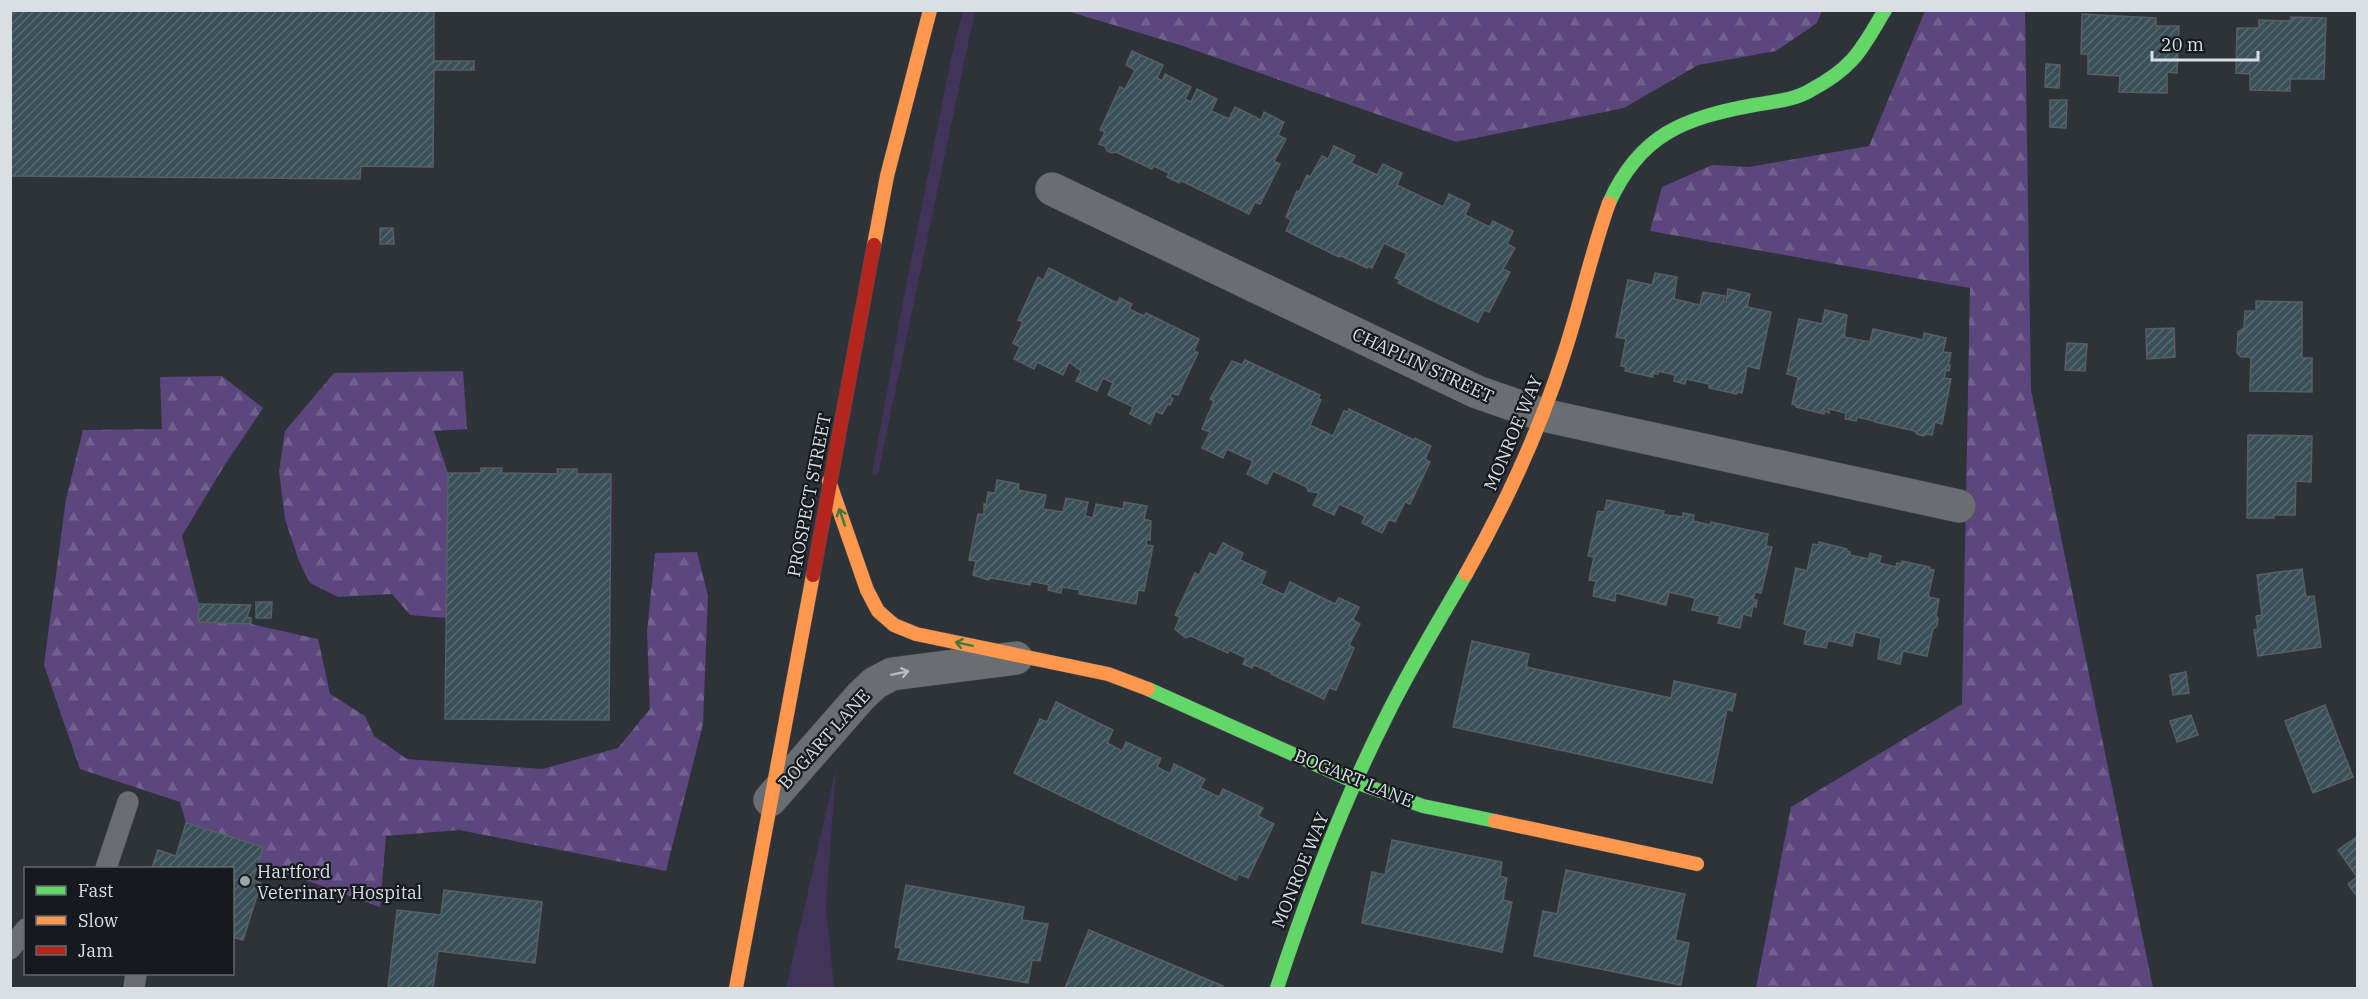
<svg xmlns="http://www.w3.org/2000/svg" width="2368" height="999" font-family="'IBM Plex Serif',serif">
  <defs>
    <pattern id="forest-firs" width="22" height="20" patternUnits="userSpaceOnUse" patternTransform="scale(1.5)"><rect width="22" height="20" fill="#5b467d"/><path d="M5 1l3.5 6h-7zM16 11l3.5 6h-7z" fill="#72608f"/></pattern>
    <pattern id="building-hatch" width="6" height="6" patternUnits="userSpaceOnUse" patternTransform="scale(1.5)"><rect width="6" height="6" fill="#3a5059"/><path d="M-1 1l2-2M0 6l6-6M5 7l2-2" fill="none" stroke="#566971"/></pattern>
  </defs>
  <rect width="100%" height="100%" fill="#2e3339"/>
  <g fill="#42335b">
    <path d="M963 10 975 11 878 474 872 475 904 296 952 54Z"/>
    <path d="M836 769 826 906 834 988H786Z"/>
  </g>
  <g fill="url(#forest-firs)">
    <path d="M1067 11 1822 10V11L1817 23 1776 51 1698 65 1624 108 1456 142 1180 45Z"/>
    <path d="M1925 11H2025L2031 390 2153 988H1756L1791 807 1962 704 1970 288 1650 231 1662 187 1712 165 1749 167 1869 146Z"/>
    <path d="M463 371 467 429 434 431 448 473 446 618 410 615 392 594 338 597 310 583 299 561 285 519 279 471 285 431 334 373Z"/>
    <path d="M222 376 263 408 224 466 182 536 199 604 198 622 251 624 318 639 330 694 365 716 374 736 407 759 542 769 618 748 650 709 647 632 655 553 697 552 708 596 703 724 666 871 459 830 386 836 380 907 258 863 262 847 186 823 180 802 80 769 44 665 66 499 83 430 162 429 160 377Z"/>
  </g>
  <g fill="url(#building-hatch)" stroke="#595e63" stroke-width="1.5">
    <path d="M10 10H434V61H474V70H434L433 167 361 166 360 179 10 176Z"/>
    <path d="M2082 14 2156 18V26H2179L2177 73 2167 72V93L2119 92 2120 76 2088 74V54H2081Z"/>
    <path d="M2291 17 2326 18 2324 79H2290V91L2250 90V74L2236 73 2237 28H2259V20L2291 21Z"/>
    <path d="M1132 51 1163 65 1157 78 1162 81 1165 74 1191 87 1185 99 1191 102 1197 89 1217 99 1211 111 1229 119 1235 107 1261 120 1264 112 1284 122 1278 135 1286 139 1274 161 1280 164 1260 204 1255 202 1249 214 1180 180 1179 183 1167 177 1169 173 1154 166 1152 169 1116 152 1112 153 1107 151 1105 146 1099 144 1105 132 1100 130 1120 87 1125 89 1135 70 1126 65Z"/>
    <path d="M2046 64 2060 65 2059 88 2045 87Z"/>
    <path d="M2050 100H2067L2066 128 2050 127Z"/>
    <path d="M1334 146 1355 156 1351 163 1377 175 1383 164 1402 173 1397 185 1443 207 1449 194 1470 204 1465 215 1490 227 1493 221 1513 231 1507 244 1515 248 1503 269 1510 272 1489 312 1484 310 1478 322 1425 297 1426 293 1424 296 1398 283 1400 280 1395 278 1407 254 1384 243 1372 268 1368 266 1367 268 1341 256 1343 253 1341 252 1339 257 1286 231 1291 220 1286 217 1297 191 1299 192 1307 175 1310 177 1322 156 1328 159Z"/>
    <path d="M380 228H393L394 244H380Z"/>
    <path d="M1049 268 1117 303 1120 298 1132 304 1129 309 1144 316 1146 313 1199 339 1194 350 1198 353 1178 395 1172 393 1170 397 1173 399 1170 405 1168 404 1162 414 1156 411 1150 424 1130 414 1133 407 1108 395 1113 383 1103 378 1097 391 1076 381 1081 371 1069 362 1063 375 1037 362 1034 369 1014 359 1020 347 1013 343 1023 322 1018 320 1038 277 1043 280Z"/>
    <path d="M1655 273 1677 277 1674 299 1700 305 1703 292 1725 296 1723 302H1726L1728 289 1750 294 1747 307 1771 312 1759 369 1747 366 1742 393 1737 392V394L1709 388V384L1686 379 1685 384 1674 381 1675 375 1658 371V374L1653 373V377L1625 371 1626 367 1621 366 1626 339 1616 337 1628 280 1652 285Z"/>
    <path d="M2256 301 2302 302V358H2312V392L2250 391 2251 357H2241L2237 353 2238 332 2244 328 2245 311H2256Z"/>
    <path d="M1825 310 1847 315 1844 337 1870 342 1873 329 1923 340 1924 333 1946 338 1943 352 1951 353 1948 365H1950L1949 371 1946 370 1944 378 1951 379 1942 424 1935 422 1932 435 1927 434 1923 436 1917 434 1915 431 1875 422 1876 419 1874 421 1857 417 1856 421 1845 419 1846 413 1829 409V413L1824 411V414L1796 407V405L1792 404 1798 377 1787 374 1799 319 1822 324Z"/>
    <path d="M2174 328 2175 357 2147 359 2146 329Z"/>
    <path d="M2067 343 2087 344 2085 371 2065 370Z"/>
    <path d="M1245 360 1320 395 1318 398 1321 400 1310 425 1333 436 1344 411 1348 412 1349 409 1414 440 1415 438 1431 446 1425 459 1430 462 1410 504 1405 502 1395 522 1389 519 1382 533 1362 523 1365 516 1339 504 1334 515 1313 505 1319 493 1308 491 1307 487 1273 471 1267 484 1247 474 1253 461 1227 449 1223 458 1202 448 1210 432 1202 429 1214 401 1210 399 1232 361 1242 365Z"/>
    <path d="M2248 435 2312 436 2311 482 2296 481 2295 515H2274V518H2247Z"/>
    <path d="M481 468H502L501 473 558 474 557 469H577V474H611L609 720 445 719 448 473H481Z"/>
    <path d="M997 480 1019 484 1018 490 1046 495 1043 509 1063 512 1066 498 1088 502 1085 516 1093 518 1096 504 1123 509 1124 502 1147 506 1144 519 1151 521 1150 540 1147 539 1146 545 1153 546 1144 591 1138 590 1136 604 1079 594 1080 590 1062 587 1061 593 1048 590 1049 585 1031 581 1030 585 991 578 988 580 973 575 976 561 969 560 978 514 984 515V504L986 505 988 492 995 493Z"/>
    <path d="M1607 500 1664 511 1663 514 1666 515 1683 517V513L1694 515 1693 521 1710 525 1711 522 1768 534 1766 546 1772 547 1761 593 1755 592 1753 600H1757L1756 607 1753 606 1751 616 1743 614 1740 628 1718 623 1720 616 1692 610 1695 598 1669 592 1666 605 1616 593 1615 601 1593 596 1596 581 1589 580 1594 557 1588 556 1598 511 1604 512Z"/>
    <path d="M1819 542 1847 549 1846 551 1850 552V555L1869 559 1870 553 1881 556 1879 563 1896 567 1897 563 1901 564 1902 561 1930 567 1929 569 1934 570 1928 597 1939 599 1936 615 1938 619 1937 626 1933 629 1927 656 1903 651 1900 664 1878 659 1881 638 1855 632 1852 646 1830 641 1831 635 1830 634 1826 648 1804 644 1807 630 1784 624 1796 568 1807 571 1813 544 1819 545Z"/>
    <path d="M1223 543 1243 553 1240 560 1266 572 1261 584 1284 595 1290 582 1335 604 1339 598 1359 607 1353 620 1360 624 1349 645 1354 648 1336 690 1329 688 1324 699 1271 674V670L1270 672 1254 665 1252 668 1243 664 1246 658 1229 650 1228 653 1191 636 1186 638 1175 629 1180 617 1175 615 1195 573 1199 575 1210 553 1216 556Z"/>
    <path d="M2302 569 2306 597 2314 596 2321 647 2258 656 2254 630 2258 629 2256 616 2262 615 2257 575Z"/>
    <path d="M256 602H272L271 618H256Z"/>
    <path d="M199 604 251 605 247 617 251 618V624L198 622Z"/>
    <path d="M1472 641 1529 654 1526 667 1671 698 1674 681 1736 694 1732 711 1727 709 1712 783 1453 727Z"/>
    <path d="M2186 672 2189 693 2173 695 2170 675Z"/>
    <path d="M1056 702 1113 730 1107 743 1122 751 1126 742 1161 758 1157 767 1170 774 1174 764 1205 779 1200 788 1219 797 1223 789 1263 808 1258 816 1274 824 1248 878 1239 874 1236 880 1014 773 1040 719 1047 722Z"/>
    <path d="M2325 705 2353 777 2313 793 2285 721Z"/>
    <path d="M2191 715 2198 735 2177 742 2170 721Z"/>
    <path d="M186 823 263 847 253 880 261 883 243 940 232 937V868H152L158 850 176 856Z"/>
    <path d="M2358 836V898L2348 884 2357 877 2338 850Z"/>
    <path d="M1392 840 1502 862 1500 876 1507 878 1503 900 1512 902 1502 952 1362 923 1372 872 1385 875Z"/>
    <path d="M1566 870 1685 894 1675 940 1689 943 1681 985 1534 956 1543 911 1557 914Z"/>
    <path d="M906 885 1024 907 1022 920 1048 924 1040 961 1032 960 1028 983 898 959 901 948 895 947Z"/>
    <path d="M444 890 542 902 535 963 438 951 433 988H388L397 910 441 915Z"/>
    <path d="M1089 930 1223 986 1222 988H1065Z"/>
  </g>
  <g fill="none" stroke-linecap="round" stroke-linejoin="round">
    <defs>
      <g id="lane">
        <path d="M106 868 128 802"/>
        <path d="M10 949 26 929"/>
        <path d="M134 988 136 974"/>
      </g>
      <g id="street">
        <path d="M1052 189 1477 392 1543 415 1959 506"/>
        <path d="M770 800 861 696 875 683 892 674 1016 658"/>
      </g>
      <g id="fast">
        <path d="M1609 203C1640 134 1684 118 1754 105 1772 102 1795 100 1811 90 1824 83 1842 71 1852 60 1865 46 1875 26 1885 10"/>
        <path d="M1148 689 1355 782 1423 806 1495 821"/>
        <path d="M1277 988C1307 896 1342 804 1386 717 1410 668 1439 621 1466 574"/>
      </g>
      <g id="slow">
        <path d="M874 245 887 176 930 10"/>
        <path d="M829 481 867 590 878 611 894 625 916 634 1108 674 1148 689"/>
        <path d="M1466 574C1505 505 1539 432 1563 357 1580 306 1591 253 1609 203"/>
        <path d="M1495 821 1697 864"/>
        <path d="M736 988 813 575"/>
      </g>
      <path id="jam" d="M813 575 874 245"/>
    </defs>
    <use href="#lane" stroke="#4a4f53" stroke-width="22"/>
    <use href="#street" stroke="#4a4f53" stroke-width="34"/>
    <use href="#fast" stroke="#4a4f53" stroke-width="15"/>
    <use href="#slow" stroke="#4a4f53" stroke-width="15"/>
    <use href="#jam" stroke="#4a4f53" stroke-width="15"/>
    <use href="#lane" stroke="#6a6e72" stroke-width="21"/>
    <use href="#street" stroke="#6a6e72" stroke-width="33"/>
    <use href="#fast" stroke="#63d668" stroke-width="14"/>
    <use href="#slow" stroke="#ff974d" stroke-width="14"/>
    <use href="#jam" stroke="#b3261e" stroke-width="14"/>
  </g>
  <defs><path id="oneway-shaft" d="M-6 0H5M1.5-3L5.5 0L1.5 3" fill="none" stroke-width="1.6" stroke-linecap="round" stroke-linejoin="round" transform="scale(1.5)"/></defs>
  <g stroke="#3c7844">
    <use href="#oneway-shaft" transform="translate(842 517) rotate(-109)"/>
    <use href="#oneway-shaft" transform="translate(964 644) rotate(-168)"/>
  </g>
  <use stroke="#b8bdc3" href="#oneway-shaft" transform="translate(900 673) rotate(-12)"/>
  <circle fill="#9ea3a9" stroke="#161a1f" stroke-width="2" cx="245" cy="881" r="6"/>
  <g text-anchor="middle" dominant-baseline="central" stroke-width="4.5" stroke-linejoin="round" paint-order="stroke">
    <g font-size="18" fill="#dadfe6" stroke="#161a1f">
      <text transform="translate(1423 365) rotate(25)">CHAPLIN STREET</text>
      <text transform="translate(1513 433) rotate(-67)">MONROE WAY</text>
      <text transform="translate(809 495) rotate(-79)">PROSPECT STREET</text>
      <text transform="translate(824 739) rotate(-48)">BOGART LANE</text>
      <text transform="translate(1354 778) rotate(22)">BOGART LANE</text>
      <text transform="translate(1300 870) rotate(-68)">MONROE WAY</text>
    </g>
    <g font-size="18" fill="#dadfe6" stroke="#161a1f" text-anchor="start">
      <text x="257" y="871">Hartford<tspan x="257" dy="21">Veterinary Hospital</tspan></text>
    </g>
  </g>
  <rect width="2368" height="999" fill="none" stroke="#dadfe6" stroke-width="24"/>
  <rect x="24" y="867" width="210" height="108" fill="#161a1f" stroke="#64696f" stroke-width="1.5"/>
  <rect x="36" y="886" width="30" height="9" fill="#63d668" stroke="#64696f" stroke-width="1.5"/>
  <text x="78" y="897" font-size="18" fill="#dadfe6">Fast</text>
  <rect x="36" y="916" width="30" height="9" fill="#ff974d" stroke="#64696f" stroke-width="1.5"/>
  <text x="78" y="927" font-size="18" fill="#dadfe6">Slow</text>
  <rect x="36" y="946" width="30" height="9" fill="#b3261e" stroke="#64696f" stroke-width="1.5"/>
  <text x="78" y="957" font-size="18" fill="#dadfe6">Jam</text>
  <path d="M2152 51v9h106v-9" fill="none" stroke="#dadfe6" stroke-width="3"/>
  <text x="2161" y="51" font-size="18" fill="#dadfe6" stroke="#161a1f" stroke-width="4.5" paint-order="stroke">20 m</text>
</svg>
